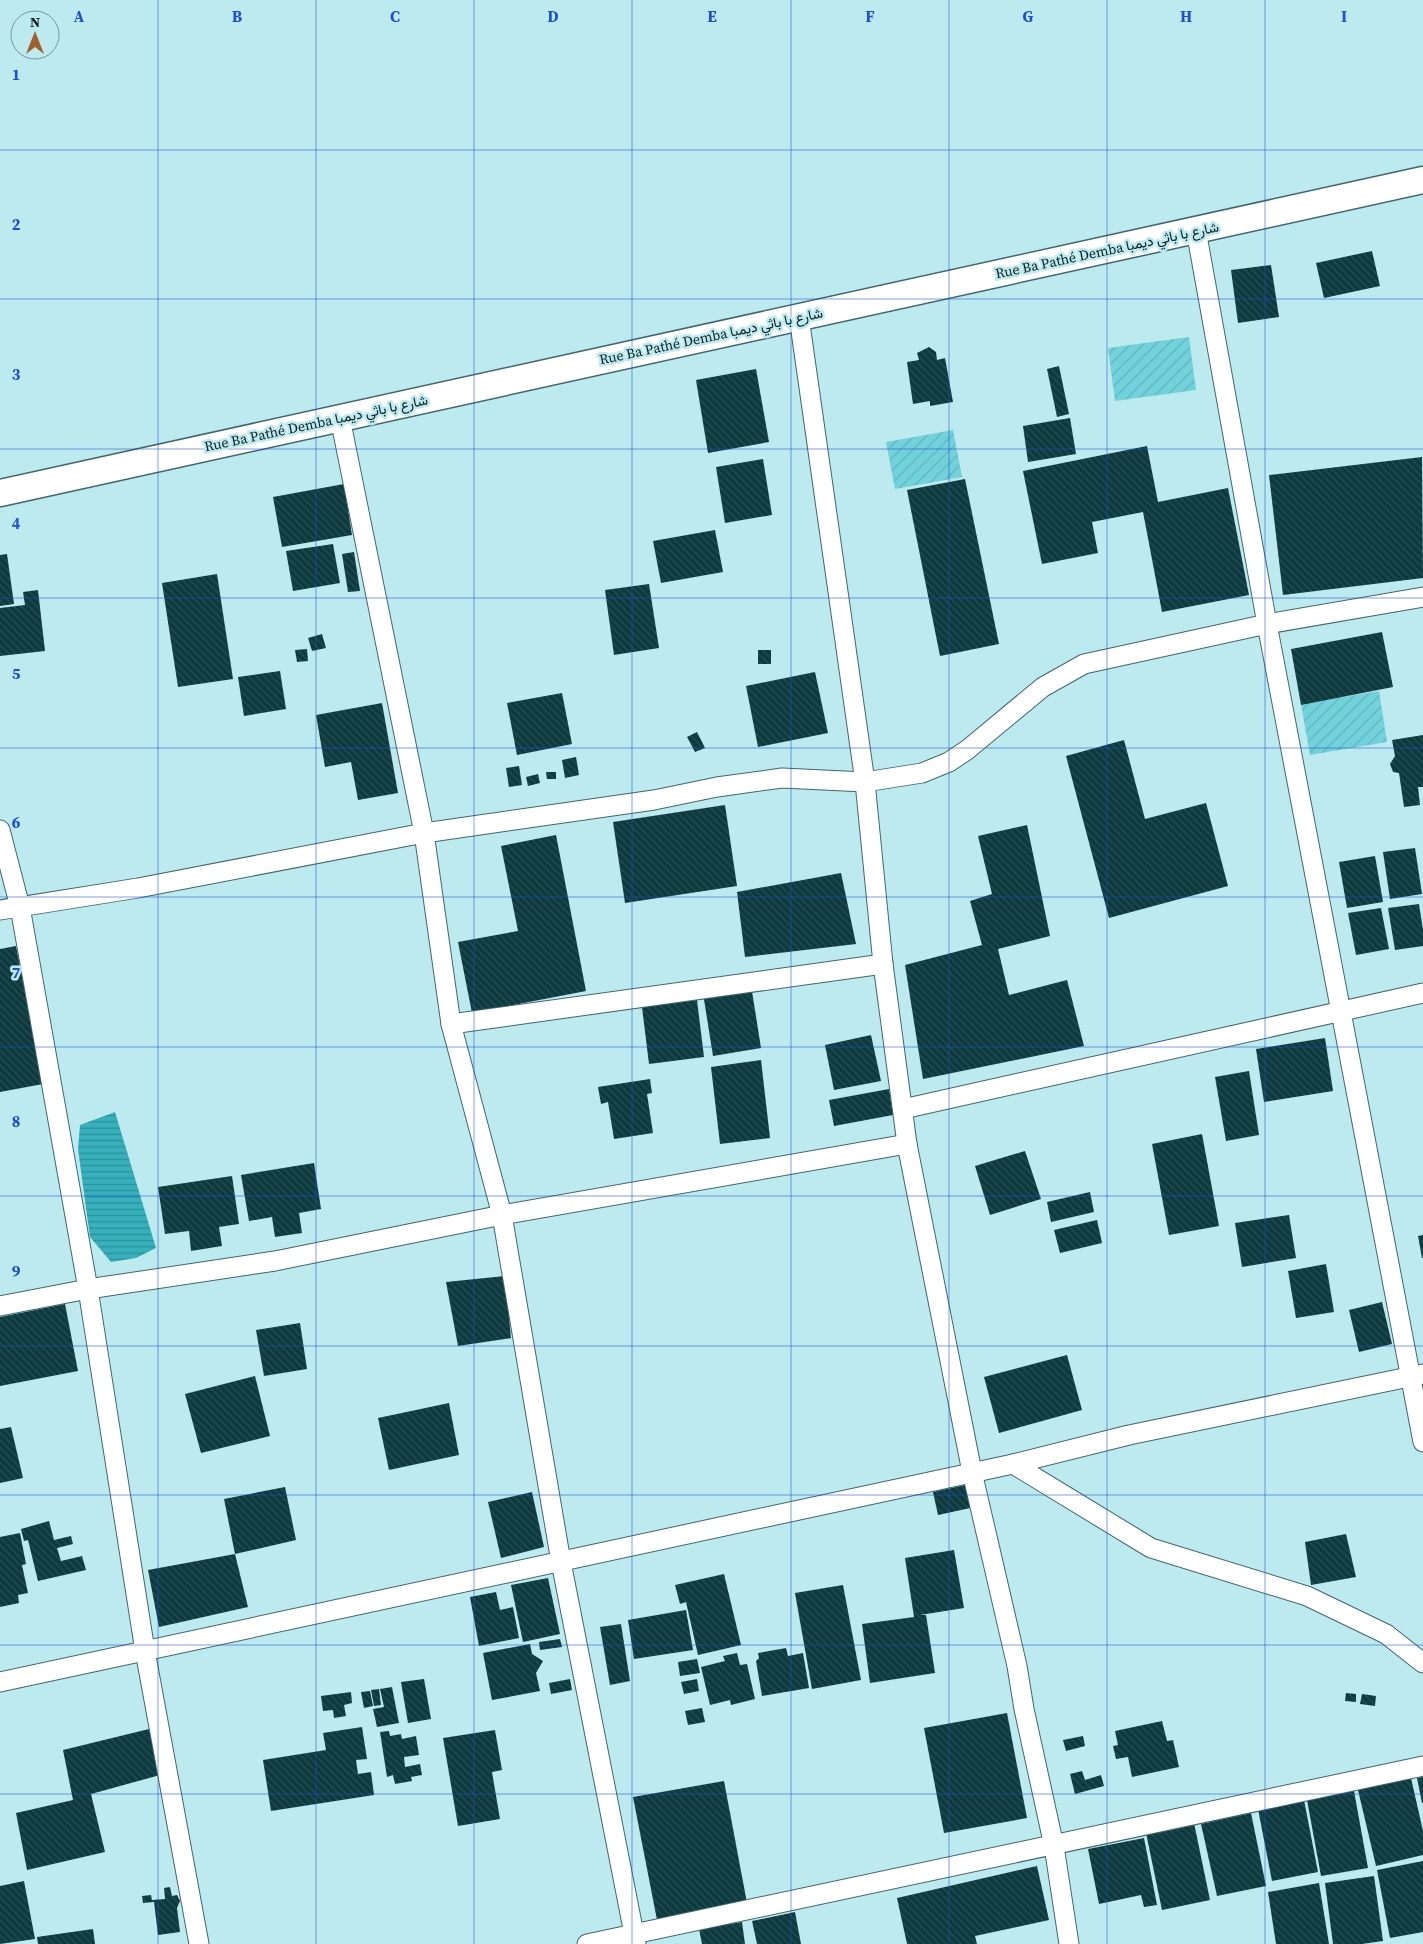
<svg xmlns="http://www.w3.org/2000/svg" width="1423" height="1944" font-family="'Source Serif 4',Vazirmatn,serif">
  <defs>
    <pattern id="garden-furrows" width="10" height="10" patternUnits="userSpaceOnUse" patternTransform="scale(1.25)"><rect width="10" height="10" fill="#72d2db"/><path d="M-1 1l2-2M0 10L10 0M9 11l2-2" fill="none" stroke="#62b4bc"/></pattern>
    <pattern id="water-rules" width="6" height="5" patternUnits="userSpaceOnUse" patternTransform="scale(1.25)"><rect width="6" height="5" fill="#36b0bb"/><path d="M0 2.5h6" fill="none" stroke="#2c8f98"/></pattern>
    <pattern id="building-back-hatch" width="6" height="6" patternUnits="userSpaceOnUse" patternTransform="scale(1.25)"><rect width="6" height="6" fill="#0d3a3f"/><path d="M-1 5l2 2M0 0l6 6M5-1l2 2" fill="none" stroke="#264e52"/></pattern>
  </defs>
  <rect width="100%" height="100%" fill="#bceaef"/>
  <g fill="url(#garden-furrows)">
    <path d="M1189 337 1196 390 1115 401 1108 348Z"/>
    <path d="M953 430 962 477 895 489 886 442Z"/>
    <path d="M1379 691 1387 742 1310 755 1301 704Z"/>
  </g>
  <path fill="url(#water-rules)" d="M115 1112 156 1248 136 1258 111 1262 90 1237 78 1149 80 1125Z"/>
  <g fill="url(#building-back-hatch)">
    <path d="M1372 251 1380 286 1324 298 1316 263Z"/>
    <path d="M1271 265 1279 317 1238 323 1231 270Z"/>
    <path d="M929 347 936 352 937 360 945 358 953 402 930 406V401L913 404 907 362 919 360 917 353Z"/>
    <path d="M1059 366 1069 414 1057 417 1047 369Z"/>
    <path d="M756 369 769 442 708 453 696 380Z"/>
    <path d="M1070 418 1076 454 1028 462 1023 426Z"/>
    <path d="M1147 446 1158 502 1228 488 1249 595 1162 612 1143 512 1092 522 1098 553 1042 564 1023 471Z"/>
    <path d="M1422 457 1423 578 1283 595 1269 475Z"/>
    <path d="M763 459 772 515 725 523 716 467Z"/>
    <path d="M965 479 999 644 940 656 907 490Z"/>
    <path d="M344 484 352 535 282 547 273 497Z"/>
    <path d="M715 530 723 572 661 583 653 541Z"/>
    <path d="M333 544 340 583 293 591 286 551Z"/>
    <path d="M354 552 360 591 348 592 342 554Z"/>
    <path d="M7 554 14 604 0 606V555Z"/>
    <path d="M217 574 233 679 178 687 162 583Z"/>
    <path d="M649 584 659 648 614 655 605 590Z"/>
    <path d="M38 590 45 651 0 656V608L25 605 23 592Z"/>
    <path d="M1382 632 1393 687 1301 705 1291 649Z"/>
    <path d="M322 634 326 648 312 651 308 638Z"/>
    <path d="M307 649 308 661 297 662 295 650Z"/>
    <rect x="758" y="650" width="13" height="14"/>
    <path d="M280 671 286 709 244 716 238 677Z"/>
    <path d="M815 672 828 733 758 747 746 686Z"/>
    <path d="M562 693 572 744 517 755 507 703Z"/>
    <path d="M382 703 398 793 358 800 351 762 325 767 316 715Z"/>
    <path d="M697 732 705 748 695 752 687 737Z"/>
    <path d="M1423 735V787H1418L1420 805 1404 807 1399 773 1393 772 1390 764 1395 756 1392 740Z"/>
    <path d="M1124 740 1145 819 1206 803 1228 886 1109 918 1066 756Z"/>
    <path d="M576 757 579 775 565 778 562 760Z"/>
    <path d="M519 766 522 785 509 787 506 768Z"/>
    <path d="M546 772H556V779H547Z"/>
    <path d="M538 774 540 783 528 786 526 777Z"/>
    <path d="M725 805 737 886 625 903 613 822Z"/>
    <path d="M1027 825 1050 936 998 949 1009 995 1067 980 1084 1046 923 1079 905 965 982 945 970 901 992 894 978 836Z"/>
    <path d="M556 835 586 991 472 1013 458 942 518 931 501 846Z"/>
    <path d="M1415 848 1422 894 1390 899 1383 852Z"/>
    <path d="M1375 856 1383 902 1347 908 1339 862Z"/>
    <path d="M841 873 856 944 745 957 737 892Z"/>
    <path d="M1419 904 1423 930V946L1395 950 1388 908Z"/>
    <path d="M1381 908 1389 949 1356 955 1348 913Z"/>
    <path d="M16 946 43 1084 0 1092V949Z"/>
    <path d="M751 985 761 1048 713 1056 703 993Z"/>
    <path d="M696 992 704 1057 649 1064 641 999Z"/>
    <path d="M871 1035 881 1081 834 1090 825 1045Z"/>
    <path d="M1325 1038 1333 1091 1264 1102 1256 1049Z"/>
    <path d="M761 1060 770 1138 720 1144 711 1067Z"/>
    <path d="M1249 1071 1259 1135 1226 1141 1215 1077Z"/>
    <path d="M650 1079 652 1093 647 1094 653 1133 614 1139 608 1102 601 1104 598 1087Z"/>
    <path d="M889 1089 893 1115 834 1126 829 1100Z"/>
    <path d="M1202 1134 1219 1226 1169 1235 1152 1144Z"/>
    <path d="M1025 1151 1041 1199 990 1215 975 1166Z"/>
    <path d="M314 1163 321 1209 299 1213 302 1233 275 1237 272 1217 249 1221 241 1175Z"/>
    <path d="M232 1176 239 1224 219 1227 222 1246 191 1251 189 1231 165 1234 158 1187Z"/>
    <path d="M1090 1192 1094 1212 1051 1222 1047 1202Z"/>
    <path d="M1289 1215 1296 1258 1242 1267 1235 1223Z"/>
    <path d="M1097 1220 1102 1243 1060 1253 1054 1230Z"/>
    <path d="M1423 1235V1258H1422L1418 1236Z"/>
    <path d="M1326 1264 1334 1312 1296 1318 1288 1271Z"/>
    <path d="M505 1276 511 1338 458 1346 446 1282Z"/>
    <path d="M1382 1302 1392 1344 1359 1352 1349 1310Z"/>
    <path d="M65 1304 78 1371 0 1386V1317Z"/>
    <path d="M300 1323 307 1369 264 1376 256 1330Z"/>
    <path d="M1067 1355 1082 1410 999 1433 984 1377Z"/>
    <path d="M255 1376 270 1436 201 1453 185 1394Z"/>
    <path d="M449 1403 459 1455 389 1470 378 1418Z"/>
    <path d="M11 1427 23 1478 0 1483V1429Z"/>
    <path d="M970 1484 975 1507 938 1515 933 1492Z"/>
    <path d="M285 1487 296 1540 235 1554 224 1499Z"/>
    <path d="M532 1492 544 1547 501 1558 488 1502Z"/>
    <path d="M49 1521 54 1540 71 1536 73 1544 57 1548 61 1561 82 1556 86 1570 38 1581 28 1540 24 1541 21 1529Z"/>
    <path d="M20 1533 26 1564 22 1565 28 1593 18 1595 19 1603 0 1607V1537Z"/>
    <path d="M1346 1534 1356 1577 1311 1585 1305 1542Z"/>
    <path d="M954 1550 964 1608 920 1615H926L935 1673 870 1683 862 1624 914 1617 905 1558Z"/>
    <path d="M235 1554 248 1607 159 1627 148 1570Z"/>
    <path d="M724 1574 741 1645 698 1655 686 1602 680 1604 675 1585Z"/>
    <path d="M548 1578 560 1634 523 1642 511 1585Z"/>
    <path d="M843 1585 861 1680 812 1689 795 1593Z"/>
    <path d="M496 1592 500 1610 513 1607 519 1638 479 1646 470 1597Z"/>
    <path d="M686 1610 693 1650 634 1659 628 1620Z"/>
    <path d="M621 1624 630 1681 610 1685 600 1627Z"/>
    <path d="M560 1639 562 1647 540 1650 539 1642Z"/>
    <path d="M530 1644 532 1654 543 1661 536 1673 540 1691 492 1700 483 1653Z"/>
    <path d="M786 1648 788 1656 803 1653 809 1688 762 1696 756 1661 759 1658 758 1653Z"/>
    <path d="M737 1653 740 1665 747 1664 755 1699 731 1705 730 1700 710 1705 701 1667 725 1661 723 1656Z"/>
    <path d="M697 1659 700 1673 680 1676 678 1662Z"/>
    <path d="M424 1679 431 1719 408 1723 401 1682Z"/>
    <path d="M570 1679 572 1690 551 1694 549 1683Z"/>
    <path d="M697 1679 699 1691 684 1694 681 1682Z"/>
    <path d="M392 1687 399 1723 377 1727 373 1709 384 1707 380 1689Z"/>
    <path d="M379 1689 381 1705 374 1706 371 1690Z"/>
    <path d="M370 1691 373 1706 364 1708 361 1692Z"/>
    <path d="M351 1692 352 1703 344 1705 346 1716 334 1718 333 1710 323 1711 321 1696Z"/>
    <path d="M1346 1693 1356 1694V1702L1345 1701Z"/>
    <path d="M1362 1694 1376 1696 1375 1706 1360 1704Z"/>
    <path d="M702 1708 705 1722 688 1725 685 1711Z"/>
    <path d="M1007 1713 1027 1818 944 1833 924 1728Z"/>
    <path d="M1162 1721 1167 1741 1173 1740 1179 1767 1132 1777 1128 1757 1116 1759 1113 1746 1118 1745 1115 1731Z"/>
    <path d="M362 1727 367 1759 356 1760 358 1774 371 1772 374 1795 271 1811 263 1760 326 1750 323 1733Z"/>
    <path d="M149 1729 160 1775 91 1794 105 1852 27 1870 16 1813 73 1800 63 1750Z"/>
    <path d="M495 1730 502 1770 492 1772 500 1819 458 1826 443 1738Z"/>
    <path d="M389 1731 390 1736 401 1734 402 1739 416 1736 419 1755 404 1757 405 1767 420 1764 422 1775 411 1777 412 1781 395 1784 393 1775 387 1777 380 1732Z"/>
    <path d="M1083 1736 1085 1746 1066 1751 1063 1740Z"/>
    <path d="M1082 1771 1085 1780 1101 1775 1104 1786 1075 1794 1070 1774Z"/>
    <path d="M1423 1777V1803H1422L1417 1778Z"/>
    <path d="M1411 1778 1423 1831V1855L1376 1866 1358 1790Z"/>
    <path d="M724 1781 747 1903 657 1920 633 1797Z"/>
    <path d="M1354 1791 1368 1868 1321 1876 1307 1800Z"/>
    <path d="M1304 1800 1318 1872 1272 1881 1258 1809Z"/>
    <path d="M1251 1813 1266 1886 1217 1896 1201 1824Z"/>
    <path d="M1194 1823 1210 1900 1162 1910 1146 1833Z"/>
    <path d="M1144 1838 1157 1905 1144 1907 1141 1895 1099 1904 1088 1849Z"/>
    <path d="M1423 1861V1932L1390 1938 1377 1870Z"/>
    <path d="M1037 1866 1049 1920 975 1936 977 1944H907L897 1898Z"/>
    <path d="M1374 1876 1383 1941 1362 1944H1333L1325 1883Z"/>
    <path d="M24 1881 35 1939 0 1944V1886Z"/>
    <path d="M1319 1883 1329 1944H1276L1268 1892Z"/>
    <path d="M170 1887 172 1896 177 1895 180 1901 177 1908 180 1932 158 1935 154 1902 143 1903 142 1896 151 1895 152 1900 165 1899 164 1888Z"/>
    <path d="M795 1912 801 1944H757L752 1921Z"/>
    <path d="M742 1922 745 1944H702L699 1929Z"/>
    <path d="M93 1929 95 1944H38L37 1937Z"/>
  </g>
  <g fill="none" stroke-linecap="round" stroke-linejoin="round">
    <defs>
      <g id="street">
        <path d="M1196 230 1267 624 1423 1442"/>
        <path d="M799 317 865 782 883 964 907 1144 972 1472 1017 1666 1024 1709 1054 1846 1069 1944"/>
        <path d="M340 418 424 833 451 1024 502 1215 561 1562 636 1944"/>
        <path d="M0 830 20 907 88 1289 145 1651 199 1944"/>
        <path d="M0 910 138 888 424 833 654 800 717 787 782 778 865 782 922 773 949 762 967 750 1043 687 1084 664 1267 624 1423 597"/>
        <path d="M451 1024 883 964"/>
        <path d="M903 1109 1423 993"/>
        <path d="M0 1306 88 1289 275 1261 502 1215 907 1144"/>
        <path d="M1013 1464 1151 1548 1307 1596 1386 1634 1423 1663"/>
        <path d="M0 1682 1013 1464 1129 1435 1423 1374"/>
        <path d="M587 1944 1423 1766"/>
      </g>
      <path id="secondary" d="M0 493 1423 180"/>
    </defs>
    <use href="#street" stroke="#3e686d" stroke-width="21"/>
    <use href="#secondary" stroke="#3e686d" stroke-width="29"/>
    <use href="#street" stroke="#fff" stroke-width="19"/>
    <use href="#secondary" stroke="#fff" stroke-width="26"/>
  </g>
  <path fill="none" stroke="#1d4ed8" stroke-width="1" stroke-opacity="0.55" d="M158 0V1944M316 0V1944M474 0V1944M632 0V1944M791 0V1944M949 0V1944M1107 0V1944M1265 0V1944M0 150H1423M0 299H1423M0 449H1423M0 598H1423M0 748H1423M0 897H1423M0 1047H1423M0 1196H1423M0 1346H1423M0 1495H1423M0 1645H1423M0 1794H1423"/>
  <g text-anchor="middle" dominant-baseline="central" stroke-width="5" stroke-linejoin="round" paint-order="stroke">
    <g font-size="14" fill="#0d1f21" stroke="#bceaef">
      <text transform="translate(1107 250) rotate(-12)">Rue Ba Pathé Demba شارع با باثي ديمبا</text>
      <text transform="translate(711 336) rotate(-12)">Rue Ba Pathé Demba شارع با باثي ديمبا</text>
      <text transform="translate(316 423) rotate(-12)">Rue Ba Pathé Demba شارع با باثي ديمبا</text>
    </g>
  </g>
  <g font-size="16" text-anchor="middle" font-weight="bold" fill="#1d4ed8" stroke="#bceaef" stroke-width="5" stroke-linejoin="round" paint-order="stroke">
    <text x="79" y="22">A</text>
    <text x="237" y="22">B</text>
    <text x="395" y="22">C</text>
    <text x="553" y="22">D</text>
    <text x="712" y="22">E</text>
    <text x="870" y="22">F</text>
    <text x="1028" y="22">G</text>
    <text x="1186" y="22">H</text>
    <text x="1344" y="22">I</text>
    <text x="16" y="80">1</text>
    <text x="16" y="230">2</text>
    <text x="16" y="380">3</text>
    <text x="16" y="529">4</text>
    <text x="16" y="679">5</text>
    <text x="16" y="828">6</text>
    <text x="16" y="978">7</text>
    <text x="16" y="1127">8</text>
    <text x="16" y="1277">9</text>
  </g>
  <g transform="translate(35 35)"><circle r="24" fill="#bceaef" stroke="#76999d"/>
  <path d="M0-4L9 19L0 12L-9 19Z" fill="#a25f2e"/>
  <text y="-8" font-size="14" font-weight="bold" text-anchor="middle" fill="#0d1f21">N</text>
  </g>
</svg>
